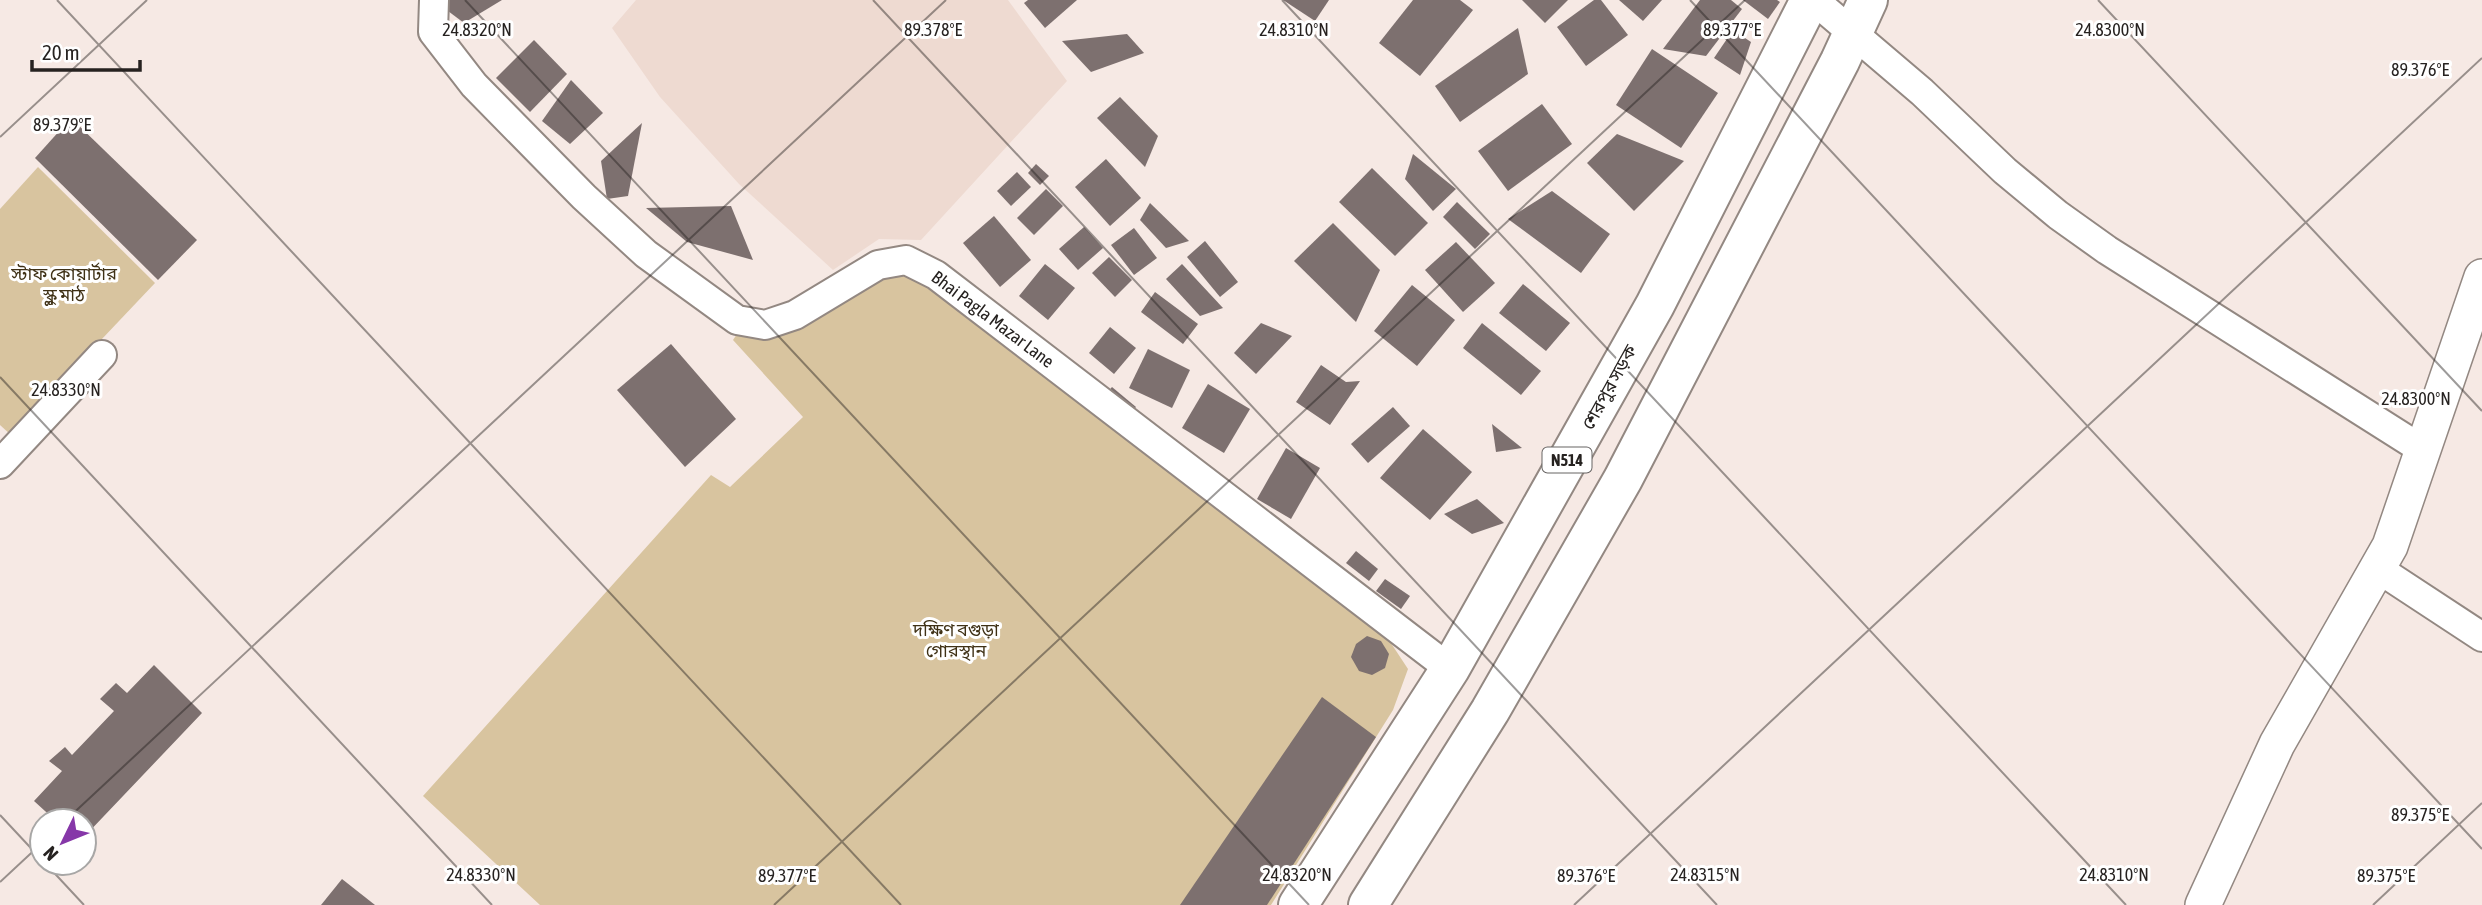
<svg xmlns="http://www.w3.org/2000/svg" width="2482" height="905" font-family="'Asap Condensed','Noto Sans Bengali',sans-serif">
  <rect width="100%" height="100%" fill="#f6e9e4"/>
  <path fill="#eedad1" d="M636 0H1008L1067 81 921 240 879 239 833 270 739 184 660 97 612 28Z"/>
  <g fill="#d8c49f">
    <path d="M38 167 155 283 11 435 0 425V209Z"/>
    <path d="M906 270 1383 631 1408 669 1393 710 1271 905H540L423 796 711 475 730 487 803 417 733 340 741 328Z"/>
  </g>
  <g fill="#7d706f">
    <path d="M444 0H502L464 23 440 5Z"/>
    <path d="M1028 0H1077L1045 28 1024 3Z"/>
    <path d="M1283 0H1329L1315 21Z"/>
    <path d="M1413 0H1460L1473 10 1420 76 1379 43Z"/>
    <path d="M1522 0H1568L1545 23Z"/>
    <path d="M1594 0H1601L1628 35 1586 66 1557 27Z"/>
    <path d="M1619 0H1662L1643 21Z"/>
    <path d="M1700 0H1731L1742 9 1706 56 1663 49Z"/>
    <path d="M1743 0H1777L1780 2 1768 19Z"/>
    <path d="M1518 28 1528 74 1460 122 1435 86Z"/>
    <path d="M1733 30 1751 42 1740 75 1714 58Z"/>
    <path d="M1127 34 1144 53 1091 72 1062 41Z"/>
    <path d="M534 40 567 74 530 112 496 78Z"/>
    <path d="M1652 49 1718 93 1681 148 1616 105Z"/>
    <path d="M571 80 603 113 570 144 542 121Z"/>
    <path d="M1120 97 1158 136 1145 167 1097 118Z"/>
    <path d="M1542 104 1572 144 1508 191 1478 151Z"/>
    <path d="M71 118 197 240 158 280 35 158Z"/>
    <path d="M642 123 628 196 607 199 601 161Z"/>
    <path d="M1617 134 1684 161 1634 211 1587 163Z"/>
    <path d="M1413 154 1456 189 1433 211 1405 179Z"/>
    <path d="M1106 159 1141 198 1110 226 1075 187Z"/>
    <path d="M1036 164 1049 176 1040 185 1028 173Z"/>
    <path d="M1372 168 1428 223 1395 256 1339 202Z"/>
    <path d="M1017 172 1031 187 1011 206 997 191Z"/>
    <path d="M1046 189 1063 206 1034 235 1017 218Z"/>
    <path d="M1552 191 1610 234 1581 273 1508 219Z"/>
    <path d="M1457 202 1490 234 1475 249 1443 217Z"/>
    <path d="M1150 203 1189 241 1166 248 1140 220Z"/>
    <path d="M731 206 753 260 687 242 646 208Z"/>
    <path d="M994 216 1031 260 1000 287 963 243Z"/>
    <path d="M1333 223 1380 270 1356 322 1294 261Z"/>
    <path d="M1084 227 1103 248 1078 270 1059 249Z"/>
    <path d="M1134 228 1157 258 1134 275 1111 245Z"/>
    <path d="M1205 241 1238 282 1220 297 1187 257Z"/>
    <path d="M1456 242 1495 283 1463 312 1425 270Z"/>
    <path d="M1109 257 1132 280 1115 297 1092 273Z"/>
    <path d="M1045 264 1075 288 1048 320 1019 296Z"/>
    <path d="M1182 264 1223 308 1200 316 1166 279Z"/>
    <path d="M1523 284 1570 323 1546 351 1499 313Z"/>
    <path d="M1412 285 1455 320 1417 366 1374 331Z"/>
    <path d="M1155 292 1198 324 1183 344 1141 312Z"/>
    <path d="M1261 323 1292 336 1256 374 1234 353Z"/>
    <path d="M1482 323 1541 371 1521 395 1463 348Z"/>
    <path d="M1110 327 1136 348 1114 374 1089 353Z"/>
    <path d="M671 344 736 419 685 467 617 390Z"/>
    <path d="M1148 349 1190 370 1172 408 1129 388Z"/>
    <path d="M1321 365 1346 382 1360 381 1330 425 1296 402Z"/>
    <path d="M1208 384 1250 409 1224 453 1182 428Z"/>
    <path d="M1112 387 1136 407 1128 416 1104 396Z"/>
    <path d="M1393 407 1410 426 1368 463 1351 444Z"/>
    <path d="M1492 424 1522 448 1496 452Z"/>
    <path d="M1423 429 1472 472 1430 520 1380 478Z"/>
    <path d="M1286 448 1320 468 1291 519 1257 499Z"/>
    <path d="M1477 499 1504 523 1472 534 1444 514Z"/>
    <path d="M1356 551 1378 569 1369 581 1346 563Z"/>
    <path d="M1385 579 1410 596 1401 609 1376 591Z"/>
    <path d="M1367 636 1381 641 1389 654 1385 668 1372 675 1359 671 1351 657 1356 644Z"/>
    <path d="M154 665 202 713 84 837V821H56L34 801 62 771 49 761 65 747 72 755 114 711 100 699 116 683 127 693Z"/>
    <path d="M1322 697 1376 737 1267 905H1180Z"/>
    <path d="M342 879 375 905H321Z"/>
  </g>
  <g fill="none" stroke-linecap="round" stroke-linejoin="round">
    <defs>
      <g id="minor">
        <path d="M434 0 433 32 474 85 584 197 646 254 737 320 765 325 795 315 878 265 906 260 936 275 1450 669"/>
        <path d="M1814 0 1922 92 2005 171 2058 215 2107 250 2423 450"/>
        <path d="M0 464 102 355"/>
        <path d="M2377 568 2482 637"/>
      </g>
      <path id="tertiary" d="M2203 905 2277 744 2390 546 2482 277"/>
      <g id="trunk">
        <path d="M1298 905 1450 669 1655 305 1810 0"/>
        <path d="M1368 905 1490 711 1623 479 1840 61 1868 0"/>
      </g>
    </defs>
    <use href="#minor" stroke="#938882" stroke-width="32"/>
    <use href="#tertiary" stroke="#938882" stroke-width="38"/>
    <use href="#trunk" stroke="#938882" stroke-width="42"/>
    <use href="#minor" stroke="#fff" stroke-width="28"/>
    <use href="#tertiary" stroke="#fff" stroke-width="35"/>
    <use href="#trunk" stroke="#fff" stroke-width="38"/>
  </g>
  <path fill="none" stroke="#262220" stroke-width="2" stroke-opacity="0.45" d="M57 0 901 905M465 0 1309 905M873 0 1717 905M1282 0 2126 905M1690 0 2482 849M2098 0 2482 411M0 137 147 0M0 377 492 905M0 815 42 860M65 821 946 0M45 863 84 905M0 882 42 843M774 905 1745 0M1574 905 2482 58M2373 905 2482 803"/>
  <g text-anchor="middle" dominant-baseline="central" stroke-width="6" stroke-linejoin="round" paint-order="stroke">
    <rect fill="#fff" stroke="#676463" stroke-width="2" x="1542.5" y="447.5" width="49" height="25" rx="5"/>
    <g font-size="16" font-weight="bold" fill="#262220">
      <text x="1567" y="460">N514</text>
    </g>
    <g font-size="18" fill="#3f3116" stroke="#fff">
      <text x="64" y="273">স্টাফ কোয়ার্টার<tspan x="64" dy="21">স্কুল মাঠ</tspan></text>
      <text x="956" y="629">দক্ষিণ বগুড়া<tspan x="956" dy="21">গোরস্থান</tspan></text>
    </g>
    <g font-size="18" fill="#262220" stroke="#fff">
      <text transform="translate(993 319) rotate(37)">Bhai Pagla Mazar Lane</text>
      <text transform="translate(1609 387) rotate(-61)">শেরপুর সড়ক</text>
    </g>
  </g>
  <g font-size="18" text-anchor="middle" fill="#262220" stroke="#fff" stroke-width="6" stroke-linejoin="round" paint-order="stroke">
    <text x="933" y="36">89.378°E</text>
    <text x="1732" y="36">89.377°E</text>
    <text x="477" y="36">24.8320°N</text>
    <text x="1294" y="36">24.8310°N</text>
    <text x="2110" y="36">24.8300°N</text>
    <text x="2420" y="76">89.376°E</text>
    <text x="62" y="131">89.379°E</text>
    <text x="66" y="396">24.8330°N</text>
    <text x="2416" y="405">24.8300°N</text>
    <text x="2420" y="821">89.375°E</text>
    <text x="481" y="881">24.8330°N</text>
    <text x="1297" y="881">24.8320°N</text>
    <text x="1705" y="881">24.8315°N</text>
    <text x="2114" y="881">24.8310°N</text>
    <text x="787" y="882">89.377°E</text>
    <text x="1586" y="882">89.376°E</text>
    <text x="2386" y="882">89.375°E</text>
  </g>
  <g transform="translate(63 842) rotate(227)"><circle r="33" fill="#ffffff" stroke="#a8a7a6" stroke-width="2"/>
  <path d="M0-5L12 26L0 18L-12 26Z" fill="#8637a8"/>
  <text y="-10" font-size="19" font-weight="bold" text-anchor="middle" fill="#262220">N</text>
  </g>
  <path d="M32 60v10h108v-10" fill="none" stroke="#262220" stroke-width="3.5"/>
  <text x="42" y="60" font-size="21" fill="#262220" stroke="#ffffff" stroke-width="5" paint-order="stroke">20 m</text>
</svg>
